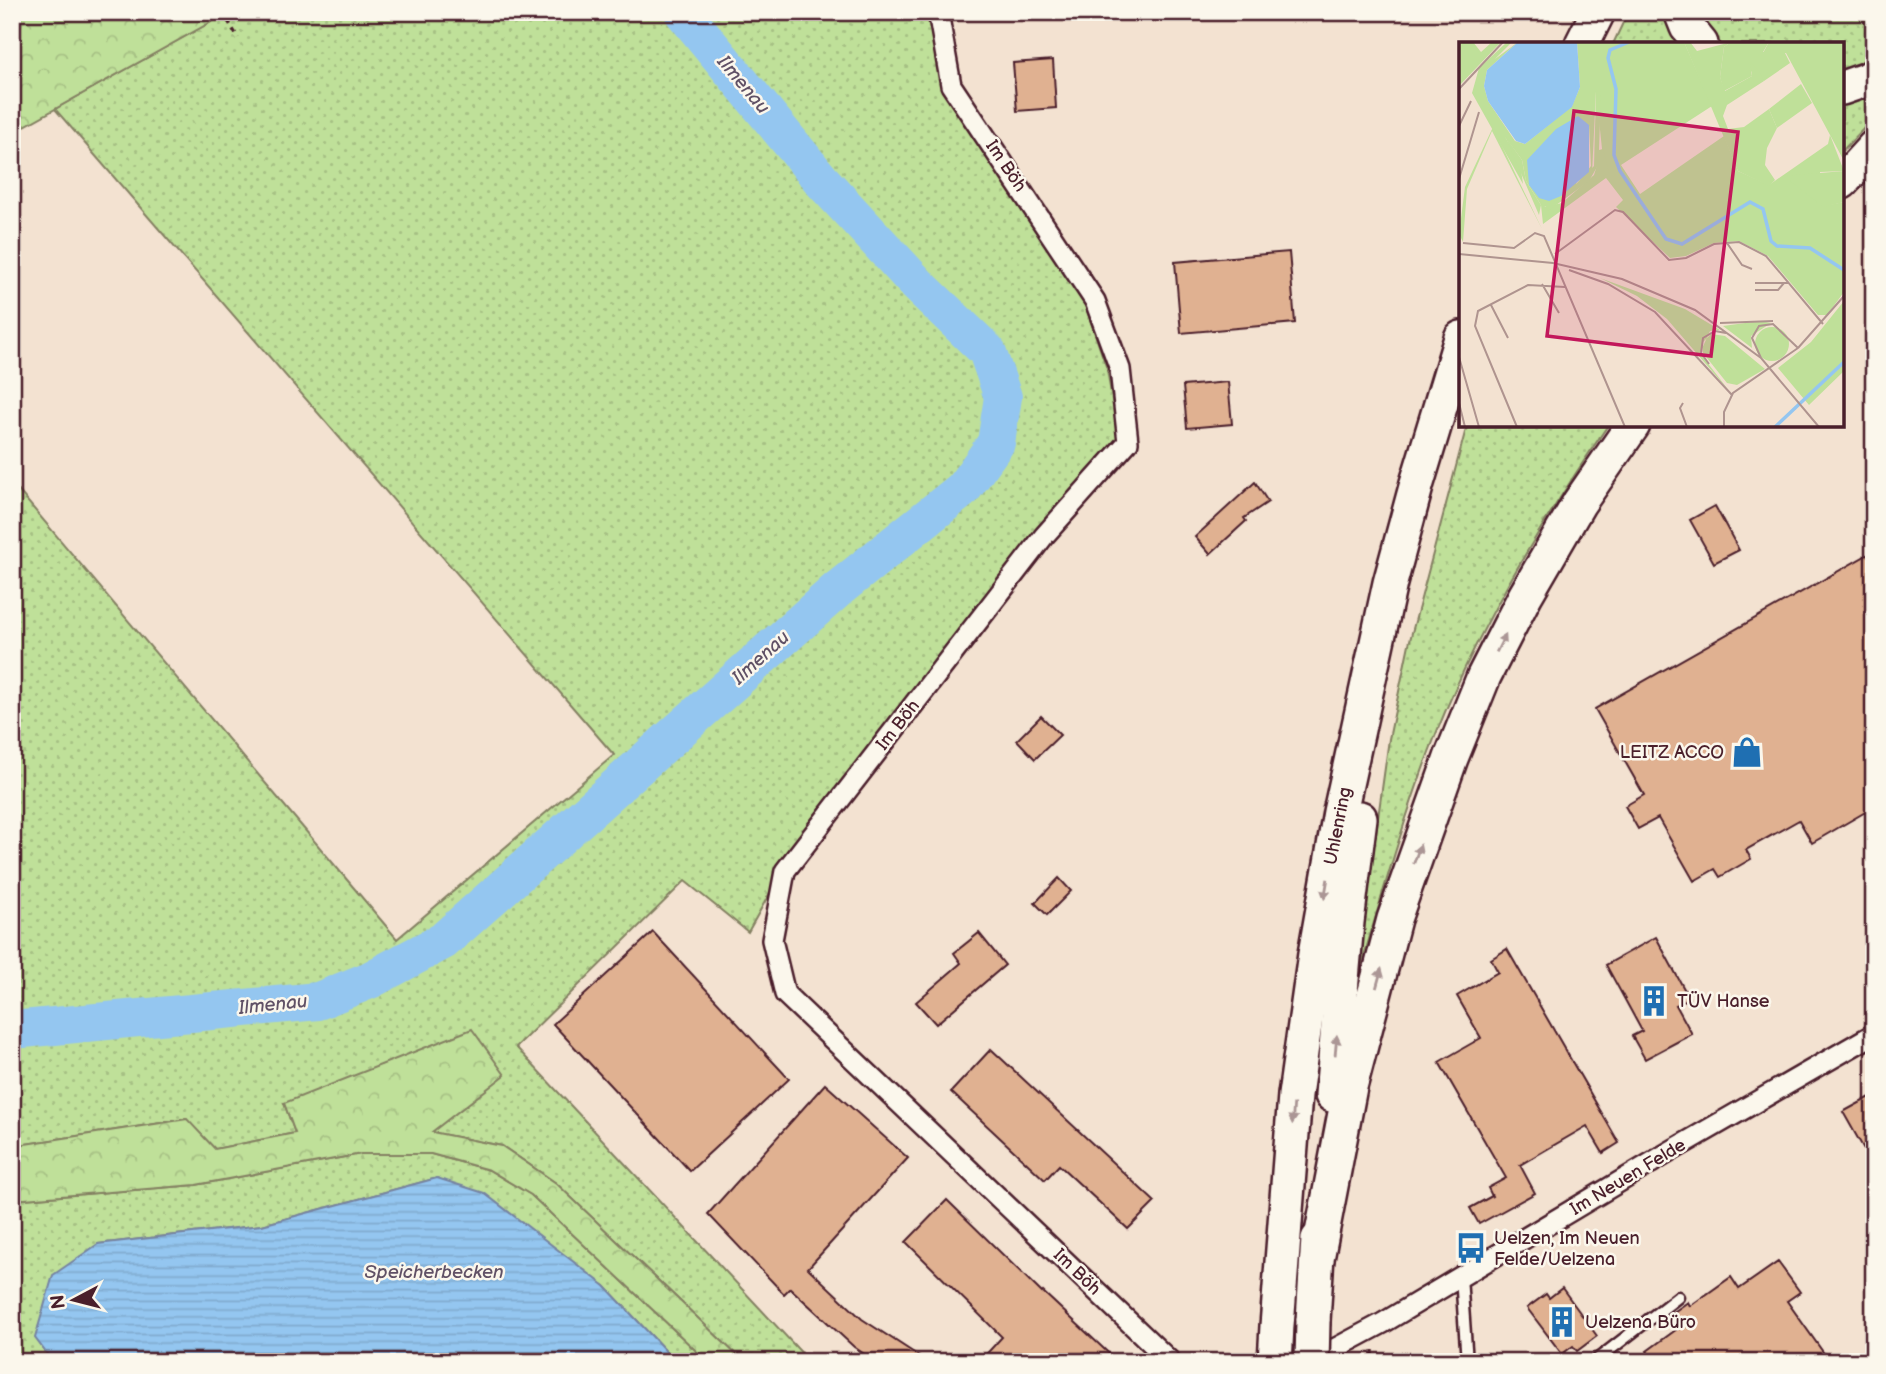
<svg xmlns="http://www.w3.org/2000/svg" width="1886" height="1374" font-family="'Balsamiq Sans',sans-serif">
  <defs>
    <pattern id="grass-dots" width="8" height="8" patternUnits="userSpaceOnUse" patternTransform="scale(1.75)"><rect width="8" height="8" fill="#bfe099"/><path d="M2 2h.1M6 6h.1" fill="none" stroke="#a6c084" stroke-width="1.8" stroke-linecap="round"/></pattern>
    <pattern id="forest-crowns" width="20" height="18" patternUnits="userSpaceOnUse" patternTransform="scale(1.75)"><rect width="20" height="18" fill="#bfe099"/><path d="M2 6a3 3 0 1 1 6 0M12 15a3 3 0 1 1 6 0" fill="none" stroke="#a6c084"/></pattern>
    <pattern id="water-rules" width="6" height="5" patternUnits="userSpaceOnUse" patternTransform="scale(1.75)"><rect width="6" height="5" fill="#94c6f0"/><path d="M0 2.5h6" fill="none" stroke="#81aace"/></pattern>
  </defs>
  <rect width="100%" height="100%" fill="#f3e2d1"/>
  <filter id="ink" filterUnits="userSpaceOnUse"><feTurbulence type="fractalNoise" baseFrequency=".0143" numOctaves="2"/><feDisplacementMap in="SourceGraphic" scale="14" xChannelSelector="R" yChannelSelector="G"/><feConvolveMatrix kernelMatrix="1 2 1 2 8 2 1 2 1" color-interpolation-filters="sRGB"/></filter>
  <g filter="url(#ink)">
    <g fill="url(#grass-dots)" stroke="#848062" stroke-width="2">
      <path d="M229 12H931L946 89 1084 302 1107 369 1118 437 1038 531 795 848 748 932 685 881 516 1047 810 1362H744L556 1183 502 1146 284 1103 295 1133 215 1149 186 1119 12 1146V483L397 939 614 755 55 109Z"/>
      <path d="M1628 12H1671L1689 44H1613Z"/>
      <path d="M1699 12H1874V62L1842 76V44H1720Z"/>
      <path d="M1874 90V118L1842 151V100Z"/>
      <path d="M1467 425H1608C1538 528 1473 635 1429 752 1400 830 1378 910 1354 990L1389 739 1409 644Z"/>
      <path d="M361 1154H431L489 1170 531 1195 708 1362H676L605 1286 437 1178 262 1225 98 1244 36 1338 53 1362H12V1200L196 1185Z"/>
    </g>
    <g fill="url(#forest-crowns)" stroke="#848062" stroke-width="2">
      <path d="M12 12H229L12 133Z"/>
      <path d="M472 1029 505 1075 432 1132 502 1146 556 1183 744 1362H708L531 1195 489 1170 431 1154H361L196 1185 12 1200V1146L187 1119 215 1149 295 1133 284 1103Z"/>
    </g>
    <path fill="url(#water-rules)" stroke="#7683a1" stroke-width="2" d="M437 1178 484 1193 605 1286 676 1362H53L35 1338 53 1275 98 1244 262 1225Z"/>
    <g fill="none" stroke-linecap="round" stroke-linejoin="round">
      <path stroke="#94c6f0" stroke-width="38" d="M12 1030 318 1001 370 980 443 941 838 589 963 489 996 443 1003 397 987 351 917 284 822 181 683 12"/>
    </g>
    <g fill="#e0b191" stroke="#4a1f2b" stroke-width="2">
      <path d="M1053 60 1056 108 1017 111 1013 63Z"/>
      <path d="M1289 252 1295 323 1181 333 1175 262Z"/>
      <path d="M1228 382 1232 424 1187 428 1183 386Z"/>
      <path d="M1255 482 1268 502 1244 518 1246 521 1210 554 1195 537Z"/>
      <path d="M1715 506 1739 550 1714 563 1690 520Z"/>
      <path d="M1874 551V807L1812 843 1799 820 1746 850 1751 859 1720 877 1715 869 1694 881 1658 818 1638 829 1625 806 1644 795 1595 709Z"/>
      <path d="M1041 716 1060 735 1035 759 1017 740Z"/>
      <path d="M1059 878 1071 891 1047 915 1035 903Z"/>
      <path d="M653 932 789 1079 690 1171 553 1024Z"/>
      <path d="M979 933 1005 965 936 1024 916 1002 961 963 954 953Z"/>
      <path d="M1656 937 1689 998 1676 1005 1692 1034 1645 1059 1632 1036 1642 1031 1606 965Z"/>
      <path d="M1507 949 1619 1143 1603 1153 1587 1126 1520 1165 1535 1193 1479 1224 1470 1208 1492 1196 1488 1188 1506 1178 1439 1062 1481 1038 1457 996 1498 972 1491 959Z"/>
      <path d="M991 1049 1155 1202 1128 1229 1059 1165 1045 1180 951 1092Z"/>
      <path d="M825 1084 908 1158 808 1268 862 1319 928 1362H876L854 1347 790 1288 784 1294 708 1214Z"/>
      <path d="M1874 1095V1167L1843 1112Z"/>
      <path d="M947 1200 1042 1293 1043 1292 1118 1362H979L1002 1337 906 1242Z"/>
      <path d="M1778 1262 1800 1292 1787 1301 1830 1362H1655L1647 1351 1677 1329 1668 1316 1688 1302 1690 1306 1731 1277 1739 1289Z"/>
      <path d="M1562 1288 1597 1336 1577 1351 1573 1346 1562 1354 1527 1308 1546 1294 1549 1298Z"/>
    </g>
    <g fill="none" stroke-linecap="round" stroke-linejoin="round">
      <defs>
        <g id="lane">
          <path d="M1461 1277 1467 1362"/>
          <path d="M1594 1362 1678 1297"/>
        </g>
        <g id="street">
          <path d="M938 12 951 85 1095 301 1120 369 1128 442 1044 536 785 871 772 940 785 994 1171 1362"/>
          <path d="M1310 1362 1383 1323 1671 1151 1874 1034"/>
        </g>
        <g id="highway">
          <path d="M1681 12 1687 27 1701 44"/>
          <path d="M1582 44 1598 12"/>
          <path d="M1842 88 1868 79 1874 75"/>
          <path d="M1842 182 1874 147"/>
          <path d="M1332 1095 1347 922 1360 818"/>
          <path d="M1317 1259 1350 1087 1394 919 1451 758 1484 676 1525 596 1579 503 1633 425"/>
          <path d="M1313 1321 1318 1239"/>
          <path d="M1275 1362 1277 1326 1295 1095 1315 954 1340 812 1390 583 1417 483 1461 338"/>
        </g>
      </defs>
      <use href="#lane" stroke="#4a1f2b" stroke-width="15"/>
      <use href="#street" stroke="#4a1f2b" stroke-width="24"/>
      <use href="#highway" stroke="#4a1f2b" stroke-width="38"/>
      <g stroke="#4a1f2b" stroke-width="3.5" stroke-dasharray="5 5" stroke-linecap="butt">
        <path d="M223 12 238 38"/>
        <path d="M1373 1350V1362"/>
      </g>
      <use href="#lane" stroke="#fbf7ec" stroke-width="10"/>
      <use href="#street" stroke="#fbf7ec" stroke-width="19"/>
      <use href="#highway" stroke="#fbf7ec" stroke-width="33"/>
      <defs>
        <path id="highway-bridge" d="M1312 1362 1313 1321"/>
      </defs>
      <use href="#highway-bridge" stroke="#4a1f2b" stroke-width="38" stroke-linecap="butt"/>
      <use href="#highway-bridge" stroke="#fbf7ec" stroke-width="33"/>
    </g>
    <defs><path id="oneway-solid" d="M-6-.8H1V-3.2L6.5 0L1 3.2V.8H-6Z" transform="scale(1.75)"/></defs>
    <g fill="#ab9695">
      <use href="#oneway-solid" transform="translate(1501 643) rotate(-63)"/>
      <use href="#oneway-solid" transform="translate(1417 854) rotate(-71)"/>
      <use href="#oneway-solid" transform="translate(1326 889) rotate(100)"/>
      <use href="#oneway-solid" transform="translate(1379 978) rotate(-75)"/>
      <use href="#oneway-solid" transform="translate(1336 1045) rotate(-85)"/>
      <use href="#oneway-solid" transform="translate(1293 1114) rotate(94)"/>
    </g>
  </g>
  <defs>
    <symbol id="shop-bare" viewBox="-9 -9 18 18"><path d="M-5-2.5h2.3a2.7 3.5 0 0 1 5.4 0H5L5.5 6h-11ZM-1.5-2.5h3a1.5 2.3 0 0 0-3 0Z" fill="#1f6fb2" stroke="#fbf7ec" stroke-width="2.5" paint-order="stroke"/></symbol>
    <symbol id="building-bare" viewBox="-9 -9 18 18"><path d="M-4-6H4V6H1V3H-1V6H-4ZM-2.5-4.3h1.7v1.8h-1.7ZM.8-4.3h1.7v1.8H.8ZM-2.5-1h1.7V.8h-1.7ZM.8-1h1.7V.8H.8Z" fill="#1f6fb2" stroke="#fbf7ec" stroke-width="2.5" paint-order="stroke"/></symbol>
    <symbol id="bus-bare" viewBox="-9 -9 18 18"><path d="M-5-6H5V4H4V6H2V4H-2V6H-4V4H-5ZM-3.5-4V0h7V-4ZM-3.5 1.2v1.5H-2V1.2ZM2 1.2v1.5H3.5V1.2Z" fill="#1f6fb2" stroke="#fbf7ec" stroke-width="2.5" paint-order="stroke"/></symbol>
  </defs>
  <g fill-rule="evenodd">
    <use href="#shop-bare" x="1725" y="730" width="44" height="44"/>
    <use href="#building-bare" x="1632" y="979" width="44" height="44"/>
    <use href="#bus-bare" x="1449" y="1226" width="44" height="44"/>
    <use href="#building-bare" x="1540" y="1300" width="44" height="44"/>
  </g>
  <g text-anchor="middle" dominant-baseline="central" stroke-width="5" stroke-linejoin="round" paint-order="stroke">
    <g font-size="18" fill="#4a1f2b" stroke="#fbf7ec">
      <text transform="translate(1006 166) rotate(56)">Im Böh</text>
      <text transform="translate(898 725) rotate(-52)">Im Böh</text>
      <text transform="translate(1338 826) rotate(-79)">Uhlenring</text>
      <text transform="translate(1628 1177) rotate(-31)">Im Neuen Felde</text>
      <text transform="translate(1077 1272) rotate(44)">Im Böh</text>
    </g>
    <g font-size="18" fill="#4a1f2b" stroke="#fbf7ec" text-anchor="start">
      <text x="1724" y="752" text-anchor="end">LEITZ ACCO</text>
      <text x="1677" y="1001">TÜV Hanse</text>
      <text x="1494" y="1238">Uelzen, Im Neuen<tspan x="1494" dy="21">Felde/Uelzena</tspan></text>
      <text x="1585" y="1322">Uelzena Büro</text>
    </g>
    <g font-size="19" font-style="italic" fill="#605166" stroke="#fbf7ec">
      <text transform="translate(743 85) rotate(50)">Ilmenau</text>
      <text transform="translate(761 658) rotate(-42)">Ilmenau</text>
      <text transform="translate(273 1005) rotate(-6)">Ilmenau</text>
      <text x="434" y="1272">Speicherbecken</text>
    </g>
  </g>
  <g transform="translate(1459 42)">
    <rect width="385" height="385" fill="#f3e2d1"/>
    <path d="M48 0H53L36 17 59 0 28 28 25 44 29 59 56 99 66 102 113 64 121 45 118 0H225L253 64 162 123 181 152 265 94 279 129 310 143 369 102 371 93 385 129 361 130 364 164 385 160V250L368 273H359L309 214 280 199 255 201 227 214 211 216 157 165 164 158 147 136 84 182 82 163 67 139 63 118 46 95 61 120 64 142 13 51 20 26ZM137 49 143 107 135 133 103 161 85 165 102 158 133 131ZM130 83 132 124 117 143ZM272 0H310L304 10 326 11 331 21 305 39 292 29 293 34 265 49 261 35 265 5ZM342 42 353 61 318 86 310 67ZM141 236 226 267 261 288 251 289 241 311 271 350 208 277 178 254ZM385 259V329L350 363 319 326 352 300ZM301 279 312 281 292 294 293 306 264 284ZM296 302a17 17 0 1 1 34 0a17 17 0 1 1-34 0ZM252 292 266 294 306 327 278 343 268 341 244 311 243 301Z" fill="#bfe099" fill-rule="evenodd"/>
    <path d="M0 0H14L22 10 33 0H42L0 44ZM225 0H231L238 9 272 0 265 5 261 35 266 49 293 34 291 20 300 29 305 39 268 63 264 74 269 87 285 85 310 67 318 86 308 106 306 123 316 138 310 144 279 129ZM310 0H385V119L327 11H304ZM137 49H142L140 108 144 107 150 131 144 134 138 125 130 139 89 169 86 162 102 157 135 124ZM34 85 83 187 33 89 8 147 4 200 0 192 6 145ZM46 94 63 118 67 139 82 163 80 173ZM385 129V160L364 165 325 134Z" fill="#bfe099"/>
    <path d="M59 0H118L121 45 113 65 66 102 57 99 29 59 25 44 28 28ZM119 74 130 83V130L102 154 90 159 80 156 70 143 68 118 97 87Z" fill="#94c6f0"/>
    <path fill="none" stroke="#94c6f0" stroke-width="3.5" d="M170 0 151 8 149 16 157 47 155 113 161 129 207 197 223 202 291 160 304 167 312 199 318 204 351 206 385 228M316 385 385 320"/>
    <path fill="none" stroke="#af948f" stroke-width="2" d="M0 47 44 0M0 84 12 59M0 137 20 70M4 201 55 206 76 191 85 194 166 385M268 201 283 223 293 227M0 212 94 221 163 237 236 268 302 316M96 212 156 168 164 170 210 218 227 216 255 202 280 200 307 214 364 282M110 228 149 242 196 270 273 353M296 241H329M83 242 100 271M296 248H319L325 241M32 263 49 296M261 281 314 279M339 306 385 254M339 306 314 282 300 284 293 296 302 316 360 385M0 315 20 385M250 322 242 311 244 296 256 289 267 291M0 361 6 385M224 361 221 366 228 385M58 385 16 284 19 269 69 243 106 245M265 385V370L274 351 339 306"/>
    <path fill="#c2185b" fill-opacity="0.15" stroke="#c2185b" stroke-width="3.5" d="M115 69 279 90 252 314 88 294Z"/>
    <rect width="385" height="385" fill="none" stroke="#4a1f2b" stroke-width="3.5"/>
  </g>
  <rect width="1886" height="1374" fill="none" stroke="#fbf7ec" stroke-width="42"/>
  <rect x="21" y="21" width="1844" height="1332" fill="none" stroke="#4a1f2b" stroke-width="2.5" filter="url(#ink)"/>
  <g transform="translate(74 1300) rotate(263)" stroke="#fbf7ec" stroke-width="5" paint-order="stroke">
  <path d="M0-5L12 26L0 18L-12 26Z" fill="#4a1f2b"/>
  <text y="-10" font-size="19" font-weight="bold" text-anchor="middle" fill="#4a1f2b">N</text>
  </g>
</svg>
